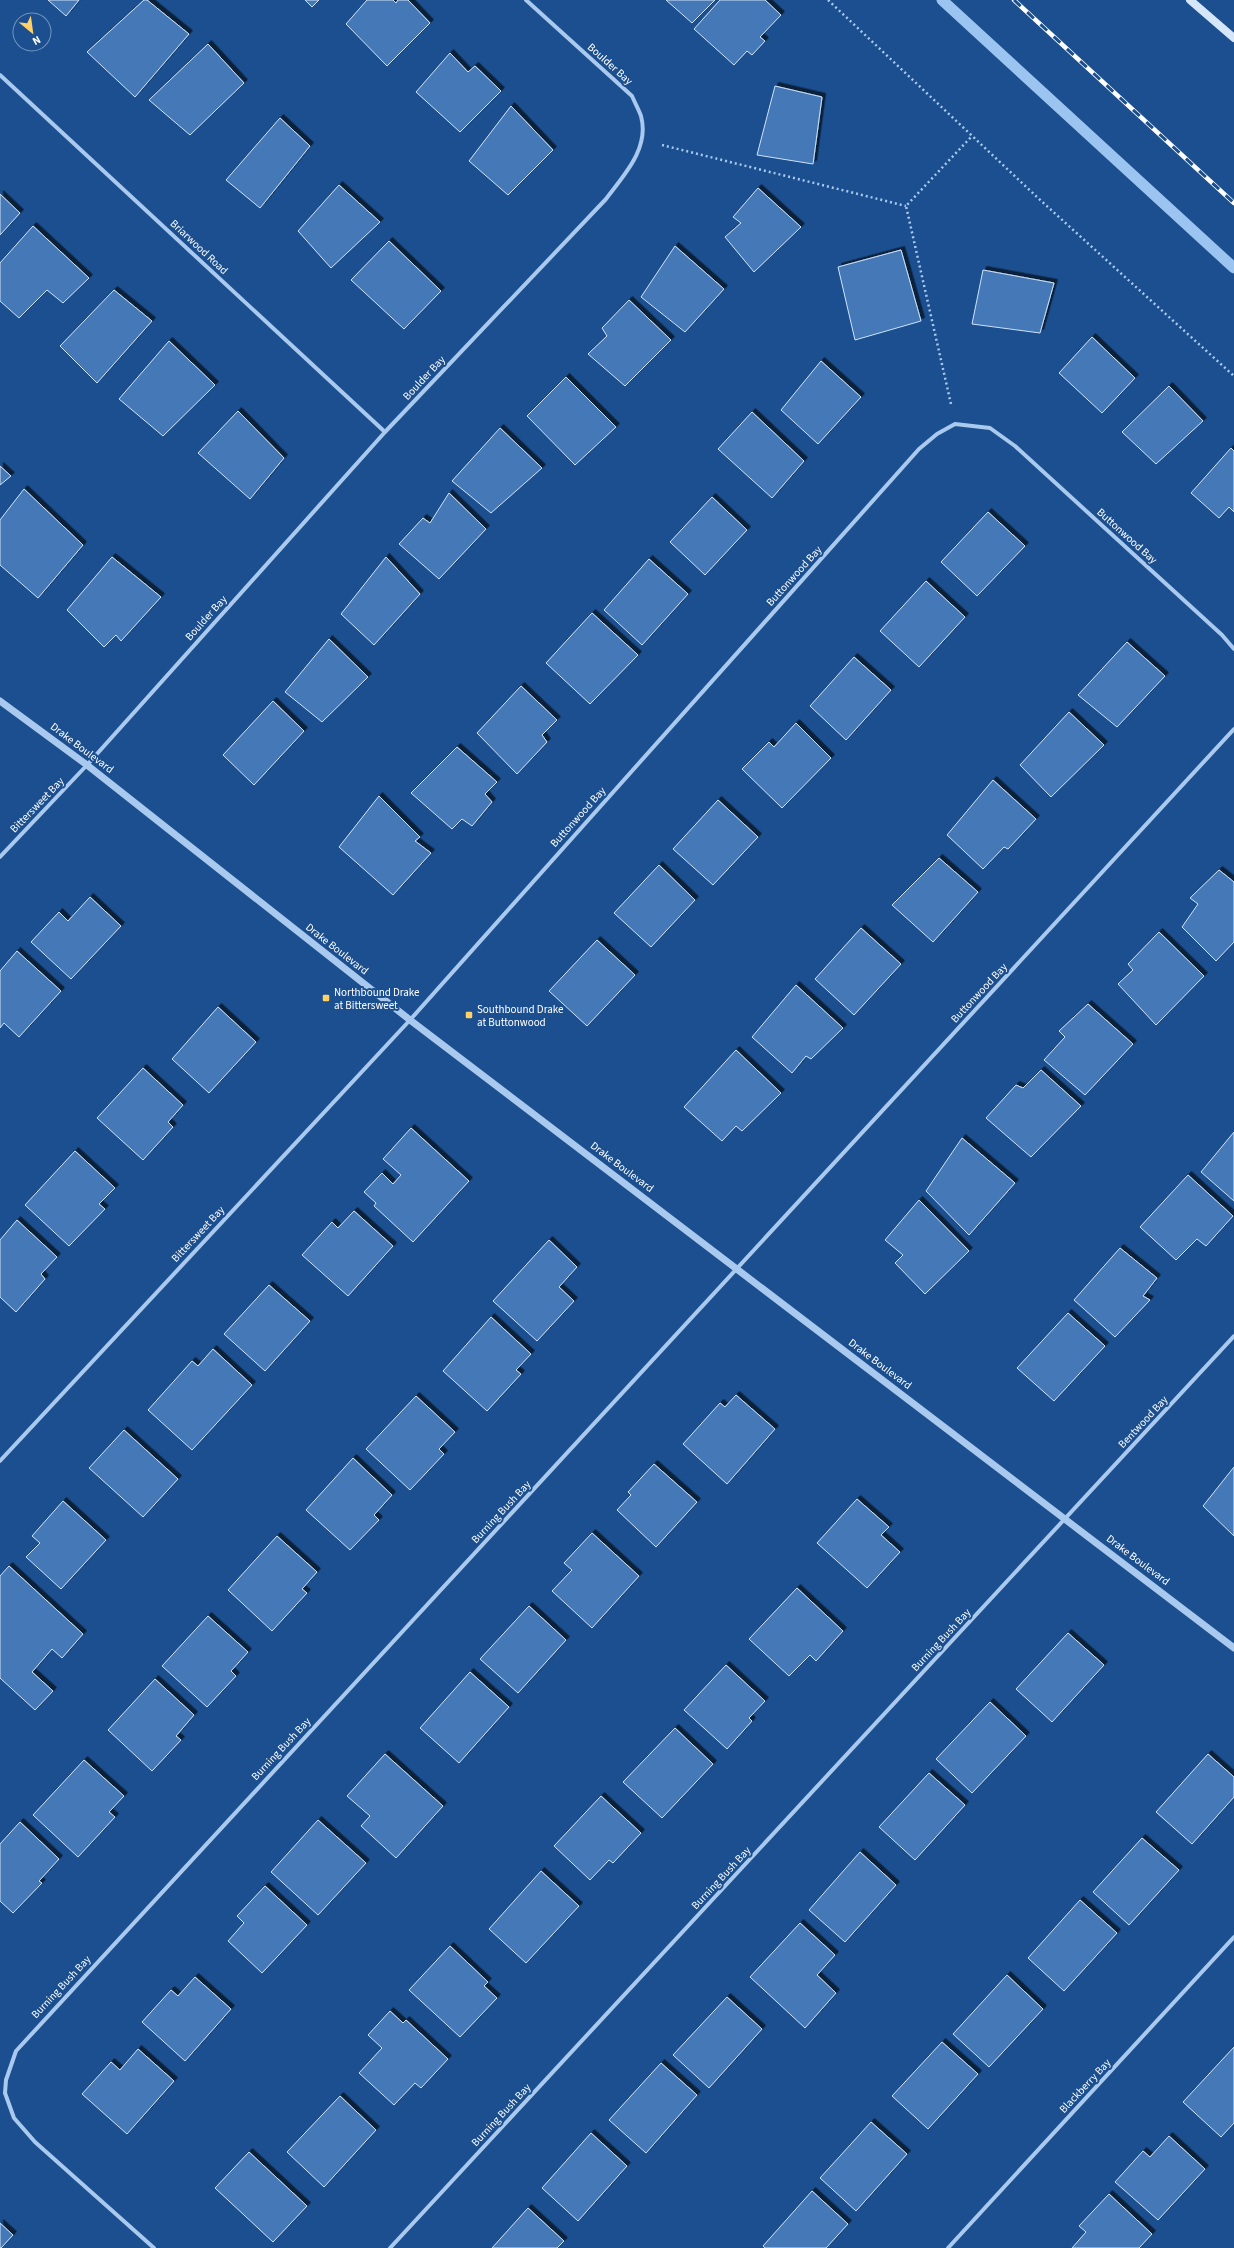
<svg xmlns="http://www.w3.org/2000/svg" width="1234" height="2248" font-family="'Source Sans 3',sans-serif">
  <defs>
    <filter id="shadow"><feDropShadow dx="3.5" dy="-3.5" stdDeviation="0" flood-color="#0009"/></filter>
  </defs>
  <rect width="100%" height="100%" fill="#1b4f8f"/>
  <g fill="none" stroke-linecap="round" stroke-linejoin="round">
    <path stroke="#9cc4f0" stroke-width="11" d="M942 0 1234 268"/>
  </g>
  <g fill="#4478b7" stroke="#cfe3fa" filter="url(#shadow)">
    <path d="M48 0H79L66 16Z"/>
    <path d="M144 0H147L189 34 135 97 87 52Z"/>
    <path d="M305 0H319L312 7Z"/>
    <path d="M367 0H393L396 3 398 0H408L430 23 387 66 346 24Z"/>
    <path d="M666 0H715L692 23Z"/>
    <path d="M720 0H765L781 15 760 37 765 41 752 55 747 51 734 65 694 29Z"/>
    <path d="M208 44 244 83 190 135 149 100Z"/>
    <path d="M450 53 468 72 475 66 501 91 460 132 416 92Z"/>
    <path d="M775 86 822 97 813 164 757 155Z"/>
    <path d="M511 106 553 150 508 195 469 161Z"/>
    <path d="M280 118 310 146 260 208 226 180Z"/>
    <path d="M339 185 380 222 331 268 298 231Z"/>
    <path d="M758 188 801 227 754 272 725 237 741 223 733 217Z"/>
    <path d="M0 194 20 213 0 235Z"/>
    <path d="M33 226 89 278 63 303 47 290 19 318 0 301V263Z"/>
    <path d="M389 241 441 291 404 329 351 280Z"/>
    <path d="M675 246 724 289 685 332 641 297Z"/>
    <path d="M901 250 921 321 855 340 838 267Z"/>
    <path d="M983 270 1054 283 1040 333 972 324Z"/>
    <path d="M114 290 152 321 97 383 60 346Z"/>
    <path d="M629 300 671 340 625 386 588 354 607 336 602 328Z"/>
    <path d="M1092 337 1135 378 1102 413 1059 373Z"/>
    <path d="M169 341 215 385 163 436 119 399Z"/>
    <path d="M821 361 861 397 818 444 781 410Z"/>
    <path d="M566 377 616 427 575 465 527 416Z"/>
    <path d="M1169 386 1203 421 1156 464 1122 432Z"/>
    <path d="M238 411 284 458 250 499 198 453Z"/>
    <path d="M752 412 804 461 772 498 718 449Z"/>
    <path d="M500 428 542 468 491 513 452 481Z"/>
    <path d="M1231 448 1234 451V512L1229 507 1219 518 1191 493Z"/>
    <path d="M0 466 11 476 0 485Z"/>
    <path d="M24 489 83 545 38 598 0 565V520Z"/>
    <path d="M449 493 486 529 439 579 399 544 423 518 430 523Z"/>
    <path d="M712 497 747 530 705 575 670 542Z"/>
    <path d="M988 512 1025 546 977 596 941 562Z"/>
    <path d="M112 557 161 597 121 641 116 635 104 647 67 610Z"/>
    <path d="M386 557 420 594 374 645 341 614Z"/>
    <path d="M649 559 688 594 642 645 604 610Z"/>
    <path d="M926 581 965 617 919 667 880 631Z"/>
    <path d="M592 613 638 655 590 704 546 663Z"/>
    <path d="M329 639 368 677 322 722 285 692Z"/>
    <path d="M1127 642 1165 676 1117 727 1078 695Z"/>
    <path d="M854 657 891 690 846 740 810 706Z"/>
    <path d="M521 686 557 720 542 735 547 742 517 774 477 733Z"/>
    <path d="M273 701 304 731 254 785 223 755Z"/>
    <path d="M1069 712 1104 745 1051 797 1020 765Z"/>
    <path d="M796 723 831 758 782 808 742 769 769 742 774 747Z"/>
    <path d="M457 747 497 782 485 794 492 802 472 826 462 819 452 829 411 793Z"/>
    <path d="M993 780 1036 819 1008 849 1004 847 983 869 947 835Z"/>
    <path d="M379 796 420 837 415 841 431 853 393 895 339 847Z"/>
    <path d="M718 800 758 837 713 885 673 849Z"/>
    <path d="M939 858 978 892 933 942 892 905Z"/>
    <path d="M659 865 695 900 651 947 614 913Z"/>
    <path d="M1219 870 1234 882V942L1216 961 1182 927 1198 904 1190 898Z"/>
    <path d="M90 897 121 926 71 979 31 942 59 912 68 921Z"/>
    <path d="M861 928 901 964 854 1015 815 979Z"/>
    <path d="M1159 932 1204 976 1156 1025 1118 984 1133 970 1128 964Z"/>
    <path d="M597 940 635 975 587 1026 549 991Z"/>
    <path d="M17 951 61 991 19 1037 4 1023 0 1028V971Z"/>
    <path d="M796 985 843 1028 811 1059 806 1056 792 1073 752 1037Z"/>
    <path d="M1088 1004 1133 1044 1085 1095 1044 1060 1065 1037 1059 1031Z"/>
    <path d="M218 1007 256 1042 209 1093 172 1059Z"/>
    <path d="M736 1050 781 1093 742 1131 736 1126 722 1141 684 1107Z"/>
    <path d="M143 1068 183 1105 168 1122 173 1127 143 1160 97 1118Z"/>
    <path d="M1041 1070 1081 1106 1031 1157 986 1118 1016 1085 1023 1088Z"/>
    <path d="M411 1128 469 1181 413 1242 374 1206 376 1203 364 1192 382 1173 393 1184 401 1175 383 1159Z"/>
    <path d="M1234 1132V1201L1201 1172Z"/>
    <path d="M962 1138 1015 1183 969 1235 926 1191Z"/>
    <path d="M75 1151 115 1188 99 1204 105 1209 69 1246 25 1205Z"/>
    <path d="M1188 1175 1233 1216 1206 1246 1197 1239 1176 1260 1140 1227Z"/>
    <path d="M919 1200 969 1251 925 1294 895 1263 903 1255 885 1240Z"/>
    <path d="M354 1211 393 1246 348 1296 302 1255 332 1222 338 1228Z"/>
    <path d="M17 1220 57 1257 41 1274 45 1279 16 1312 0 1297V1240Z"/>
    <path d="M549 1240 577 1267 559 1287 574 1301 537 1341 493 1301Z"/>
    <path d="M1120 1248 1157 1278 1143 1296 1150 1300 1115 1337 1074 1300Z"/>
    <path d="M269 1285 310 1321 265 1371 224 1334Z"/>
    <path d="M1068 1313 1105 1346 1054 1401 1017 1368Z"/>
    <path d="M491 1317 531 1354 516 1370 521 1374 487 1411 443 1371Z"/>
    <path d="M213 1349 252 1385 192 1450 148 1410 192 1361 198 1366Z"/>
    <path d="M736 1395 775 1429 727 1484 683 1444 720 1403 725 1407Z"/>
    <path d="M416 1396 455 1432 439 1449 444 1454 410 1490 366 1449Z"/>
    <path d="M124 1430 178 1479 143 1517 89 1468Z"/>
    <path d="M353 1458 392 1495 374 1515 379 1520 350 1550 306 1510Z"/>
    <path d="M654 1464 697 1502 656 1547 617 1510 631 1495 628 1492Z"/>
    <path d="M1234 1467V1536L1203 1506Z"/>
    <path d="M857 1499 889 1527 881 1535 900 1552 867 1588 817 1543Z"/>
    <path d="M63 1501 106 1540 61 1589 26 1557 40 1543 32 1536Z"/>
    <path d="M592 1533 639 1576 592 1628 552 1591 572 1570 564 1563Z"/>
    <path d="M277 1536 317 1572 302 1589 307 1593 272 1631 228 1590Z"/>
    <path d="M9 1566 83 1634 62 1658 52 1649 32 1672 53 1691 35 1710 0 1678V1576Z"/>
    <path d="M797 1588 843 1631 816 1661 810 1655 789 1676 749 1639Z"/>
    <path d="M529 1606 566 1640 518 1693 480 1659Z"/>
    <path d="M208 1616 248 1652 231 1671 236 1676 207 1707 162 1666Z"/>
    <path d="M1068 1633 1104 1665 1052 1722 1016 1689Z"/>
    <path d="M726 1665 765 1701 749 1718 752 1721 727 1749 684 1710Z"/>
    <path d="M470 1672 509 1707 459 1763 420 1728Z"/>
    <path d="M155 1679 194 1715 176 1736 181 1740 152 1771 108 1730Z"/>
    <path d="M990 1702 1026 1736 972 1793 936 1759Z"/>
    <path d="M675 1728 713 1764 662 1818 623 1782Z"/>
    <path d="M385 1754 443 1806 396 1858 361 1826 370 1816 347 1796Z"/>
    <path d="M1208 1754 1234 1777V1797L1192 1844 1156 1812Z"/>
    <path d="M84 1760 124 1796 109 1812 115 1817 78 1857 33 1815Z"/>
    <path d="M929 1773 965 1805 915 1860 879 1827Z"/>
    <path d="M601 1796 641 1833 613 1863 609 1860 590 1880 554 1846Z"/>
    <path d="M318 1820 366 1863 318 1915 271 1872Z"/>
    <path d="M20 1822 59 1859 39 1881 42 1883 13 1913 0 1901V1844Z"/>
    <path d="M1142 1838 1179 1870 1129 1925 1093 1892Z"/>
    <path d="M860 1852 896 1885 845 1942 809 1910Z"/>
    <path d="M541 1871 579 1906 526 1963 489 1929Z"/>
    <path d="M265 1886 307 1925 262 1973 228 1941 244 1923 237 1916Z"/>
    <path d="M1080 1900 1117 1933 1064 1991 1028 1958Z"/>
    <path d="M800 1923 835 1955 817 1975 836 1993 805 2028 750 1977Z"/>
    <path d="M450 1946 488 1982 484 1986 497 1998 460 2037 409 1990Z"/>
    <path d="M1007 1975 1043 2009 989 2067 953 2034Z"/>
    <path d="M195 1977 231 2009 185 2061 142 2022 171 1990 178 1996Z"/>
    <path d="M727 1997 762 2029 709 2088 673 2055Z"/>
    <path d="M390 2011 403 2023 406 2020 448 2059 421 2088 415 2083 394 2105 359 2073 382 2048 368 2035Z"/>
    <path d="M942 2042 978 2074 928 2129 892 2096Z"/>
    <path d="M1234 2047V2123L1221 2137 1183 2102Z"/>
    <path d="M138 2049 174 2081 127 2134 82 2094 111 2062 120 2070Z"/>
    <path d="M661 2063 697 2095 646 2153 609 2120Z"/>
    <path d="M340 2096 376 2130 324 2187 287 2152Z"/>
    <path d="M871 2122 907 2154 856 2211 820 2178Z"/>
    <path d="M591 2133 627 2166 578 2221 542 2188Z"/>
    <path d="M1169 2136 1205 2169 1158 2220 1115 2182 1143 2151 1150 2157Z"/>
    <path d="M249 2152 307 2206 273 2242 215 2188Z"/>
    <path d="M812 2191 848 2224 826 2248H765L763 2246Z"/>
    <path d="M1109 2194 1152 2234 1139 2248H1072L1086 2232 1079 2226Z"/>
    <path d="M528 2208 564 2241 557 2248H492Z"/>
    <path d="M0 2223 13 2235 1 2248H0Z"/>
  </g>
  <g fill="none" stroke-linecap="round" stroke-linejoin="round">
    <g stroke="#a9c9ee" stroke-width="2.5" stroke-dasharray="2 3" stroke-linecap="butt">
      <path d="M828 0 1038 198 1234 376"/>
      <path d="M662 145 906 206"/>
      <path d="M951 404 906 206 972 136"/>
    </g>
    <g stroke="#a9c9ee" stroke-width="4">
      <path d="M0 75 385 432"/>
      <path d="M0 857 87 765 385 432 606 199C623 176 650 149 641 116 639 110 635 103 632 96L526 0"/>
      <path d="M0 1461 410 1020 919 449 937 434 955 424 990 428 1015 446 1222 635 1234 649"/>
      <path d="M154 2248 35 2142 14 2118 5 2093 6 2080 16 2051 1234 729"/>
      <path d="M390 2248 1234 1336"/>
      <path d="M948 2248 1234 1937"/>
    </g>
    <path stroke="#a9c9ee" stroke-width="7" d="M0 701 87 765 410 1020 1234 1648"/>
    <path stroke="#d6e6fa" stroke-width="8" d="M1190 0 1234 38"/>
    <defs>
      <path id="rail" d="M1014 0 1234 203"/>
    </defs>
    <use href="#rail" stroke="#fff" stroke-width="4.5"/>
    <use href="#rail" stroke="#1b4f8f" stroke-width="3" stroke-dasharray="9" stroke-linecap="butt"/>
  </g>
  <g fill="#ffd166" stroke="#1b4f8f" stroke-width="1.5">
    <rect x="322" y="994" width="8" height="8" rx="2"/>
    <rect x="465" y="1011" width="8" height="8" rx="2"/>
  </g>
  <g text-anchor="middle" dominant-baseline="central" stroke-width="4" stroke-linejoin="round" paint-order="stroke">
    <g font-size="11" fill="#fff" stroke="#1b4f8f">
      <text transform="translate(610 64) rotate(42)">Boulder Bay</text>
      <text transform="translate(199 247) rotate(43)">Briarwood Road</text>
      <text transform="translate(424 378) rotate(-47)">Boulder Bay</text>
      <text transform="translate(1127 536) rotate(42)">Buttonwood Bay</text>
      <text transform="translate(794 576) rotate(-48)">Buttonwood Bay</text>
      <text transform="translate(206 618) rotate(-48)">Boulder Bay</text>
      <text transform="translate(82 748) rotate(37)">Drake Boulevard</text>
      <text transform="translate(37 805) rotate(-46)">Bittersweet Bay</text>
      <text transform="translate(578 817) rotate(-48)">Buttonwood Bay</text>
      <text transform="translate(337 949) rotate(38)">Drake Boulevard</text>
      <text transform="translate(979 993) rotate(-47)">Buttonwood Bay</text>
      <text transform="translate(622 1167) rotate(37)">Drake Boulevard</text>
      <text transform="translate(198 1234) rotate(-47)">Bittersweet Bay</text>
      <text transform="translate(880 1364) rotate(37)">Drake Boulevard</text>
      <text transform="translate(1143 1422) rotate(-47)">Bentwood Bay</text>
      <text transform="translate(501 1512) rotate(-47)">Burning Bush Bay</text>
      <text transform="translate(1138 1560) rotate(37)">Drake Boulevard</text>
      <text transform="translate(941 1640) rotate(-47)">Burning Bush Bay</text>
      <text transform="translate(281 1749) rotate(-47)">Burning Bush Bay</text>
      <text transform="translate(721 1878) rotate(-47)">Burning Bush Bay</text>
      <text transform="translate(61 1987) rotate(-47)">Burning Bush Bay</text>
      <text transform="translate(1085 2086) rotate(-47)">Blackberry Bay</text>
      <text transform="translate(501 2115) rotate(-47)">Burning Bush Bay</text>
    </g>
    <g font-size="11" fill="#fff" stroke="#1b4f8f" text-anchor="start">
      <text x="334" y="992">Northbound Drake<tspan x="334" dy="13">at Bittersweet</tspan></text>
      <text x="477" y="1009">Southbound Drake<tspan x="477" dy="13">at Buttonwood</tspan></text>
    </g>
  </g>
  <g transform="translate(32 32) rotate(151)"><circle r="19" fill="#1b4f8f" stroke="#7695bc"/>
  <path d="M0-3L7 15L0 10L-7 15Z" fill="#ffd166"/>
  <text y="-6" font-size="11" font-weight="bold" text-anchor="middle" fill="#ffffff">N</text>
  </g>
</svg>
